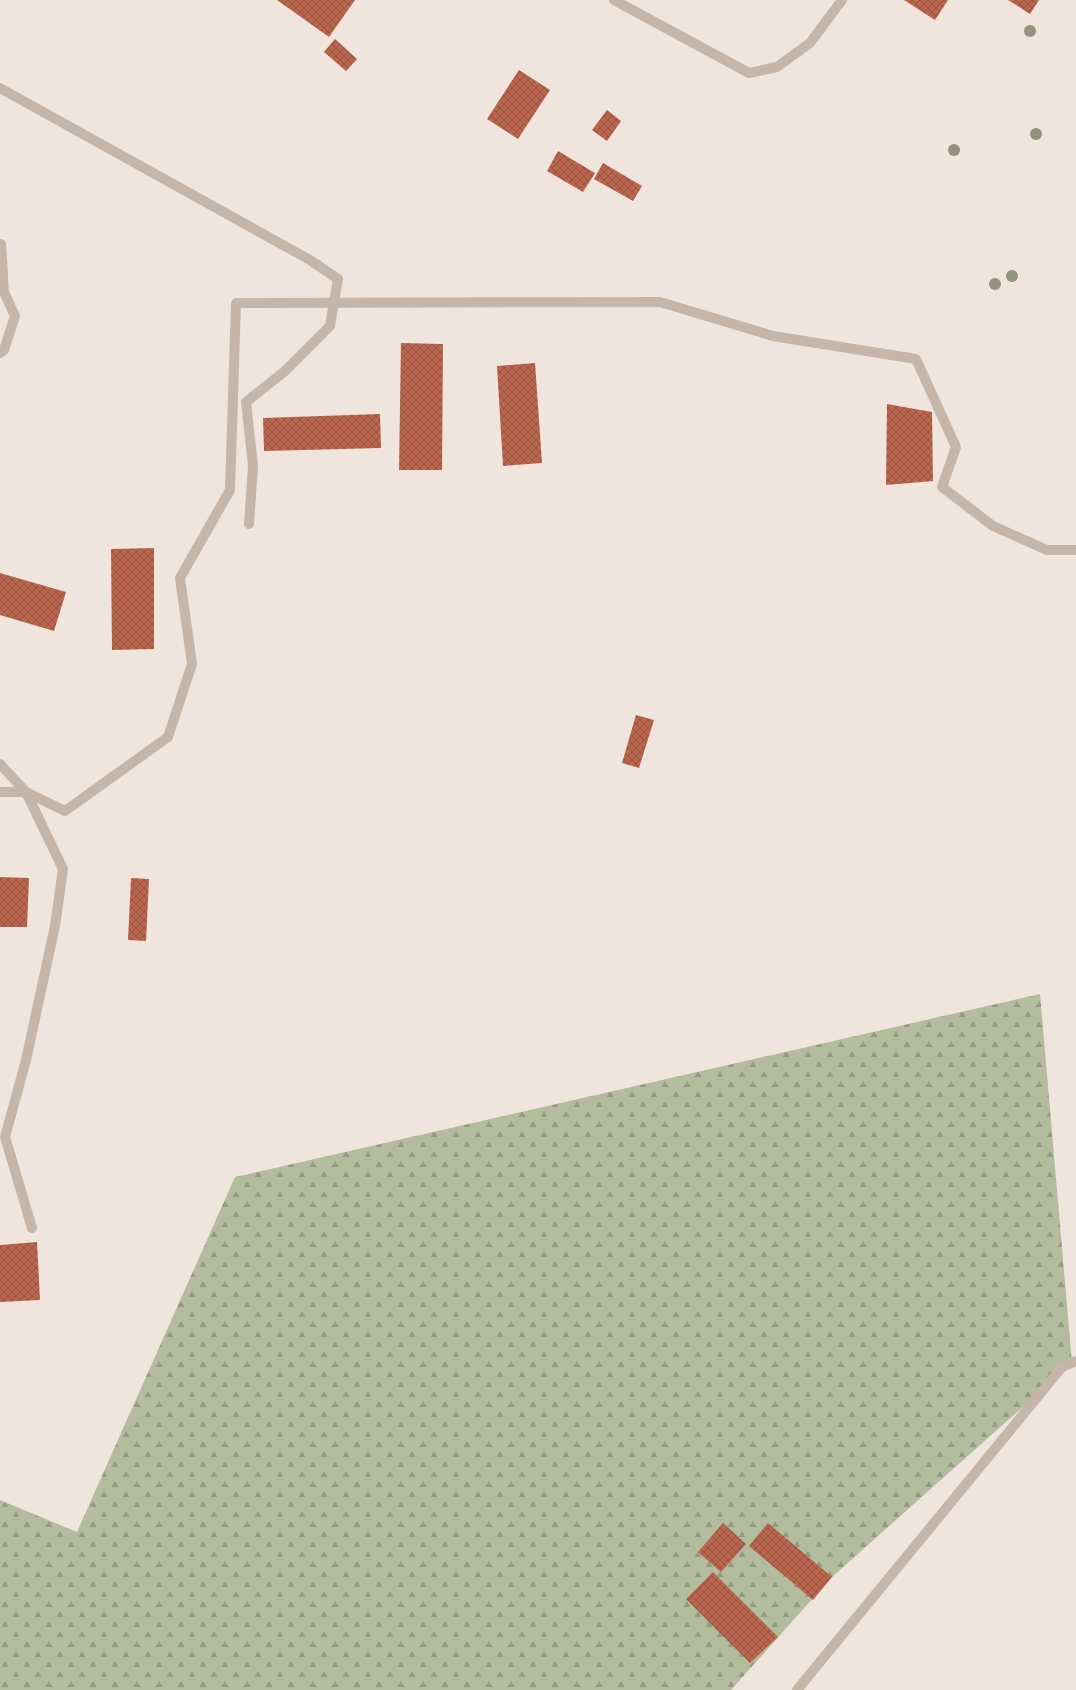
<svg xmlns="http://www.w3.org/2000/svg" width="1076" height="1690" font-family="'Golos Text',sans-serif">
  <defs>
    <pattern id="forest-firs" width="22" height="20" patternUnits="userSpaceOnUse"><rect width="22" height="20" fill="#b3bd9d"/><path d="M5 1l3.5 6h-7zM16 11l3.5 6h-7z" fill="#929a80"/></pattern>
    <pattern id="building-cross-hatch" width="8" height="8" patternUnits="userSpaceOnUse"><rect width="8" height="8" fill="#ba664f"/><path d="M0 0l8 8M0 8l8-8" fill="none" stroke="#985442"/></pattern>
  </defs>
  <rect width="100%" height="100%" fill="#efe5dc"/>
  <path fill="url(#forest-firs)" d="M1040 994 1072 1363 832 1577 731 1690H0V1500L77 1532 235 1177Z"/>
  <g fill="url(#building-cross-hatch)">
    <path d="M277 0H355L329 37Z"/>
    <path d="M904 0H948L935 20Z"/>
    <path d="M1008 0H1039L1030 14Z"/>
    <path d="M335 39 357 59 346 71 324 52Z"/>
    <path d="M519 70 550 90 518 139 487 119Z"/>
    <path d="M607 110 621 121 607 141 592 130Z"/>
    <path d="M558 151 595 173 583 192 547 171Z"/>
    <path d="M603 163 642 186 633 201 594 179Z"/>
    <path d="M401 343 443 344 442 470H399Z"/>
    <path d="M535 363 542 463 503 466 497 366Z"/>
    <path d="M887 404 932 412 933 481 886 485Z"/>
    <path d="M380 414 381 448 264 451 263 418Z"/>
    <path d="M154 548V649L112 650 111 549Z"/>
    <path d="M0 573 66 592 54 631 0 615Z"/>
    <path d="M636 715 654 720 639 768 622 763Z"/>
    <path d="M0 877 29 878 27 927H0Z"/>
    <path d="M131 878 149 879 146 941 128 940Z"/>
    <path d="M37 1242 40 1300 0 1302V1245Z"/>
    <path d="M723 1523 746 1544 721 1572 698 1552Z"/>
    <path d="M768 1523 832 1577 813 1600 749 1546Z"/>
    <path d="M713 1572 778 1637 750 1663 686 1599Z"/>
  </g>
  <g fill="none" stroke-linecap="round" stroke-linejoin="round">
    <g stroke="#c6b5a9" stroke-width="10">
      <path d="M614 0 749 73 777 67 810 43 842 0"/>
      <path d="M0 88 310 260 338 279 330 326 285 371 246 402 253 466 249 524"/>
      <path d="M0 353 4 350 15 316 4 292 1 244"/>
      <path d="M0 764 26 792 63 869 55 926 26 1060 5 1137 32 1228"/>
      <path d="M0 792H26L65 811 168 737 192 664 180 578 230 490 236 303 660 302 773 336 916 359 956 447 942 487 993 526 1047 550H1076"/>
      <path d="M797 1690 1062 1367 1076 1361"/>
    </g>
  </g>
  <g fill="#91937c">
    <circle cx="1030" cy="31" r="6"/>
    <circle cx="1036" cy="134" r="6"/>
    <circle cx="954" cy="150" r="6"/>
    <circle cx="1012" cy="276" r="6"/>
    <circle cx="995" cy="284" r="6"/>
  </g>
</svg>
